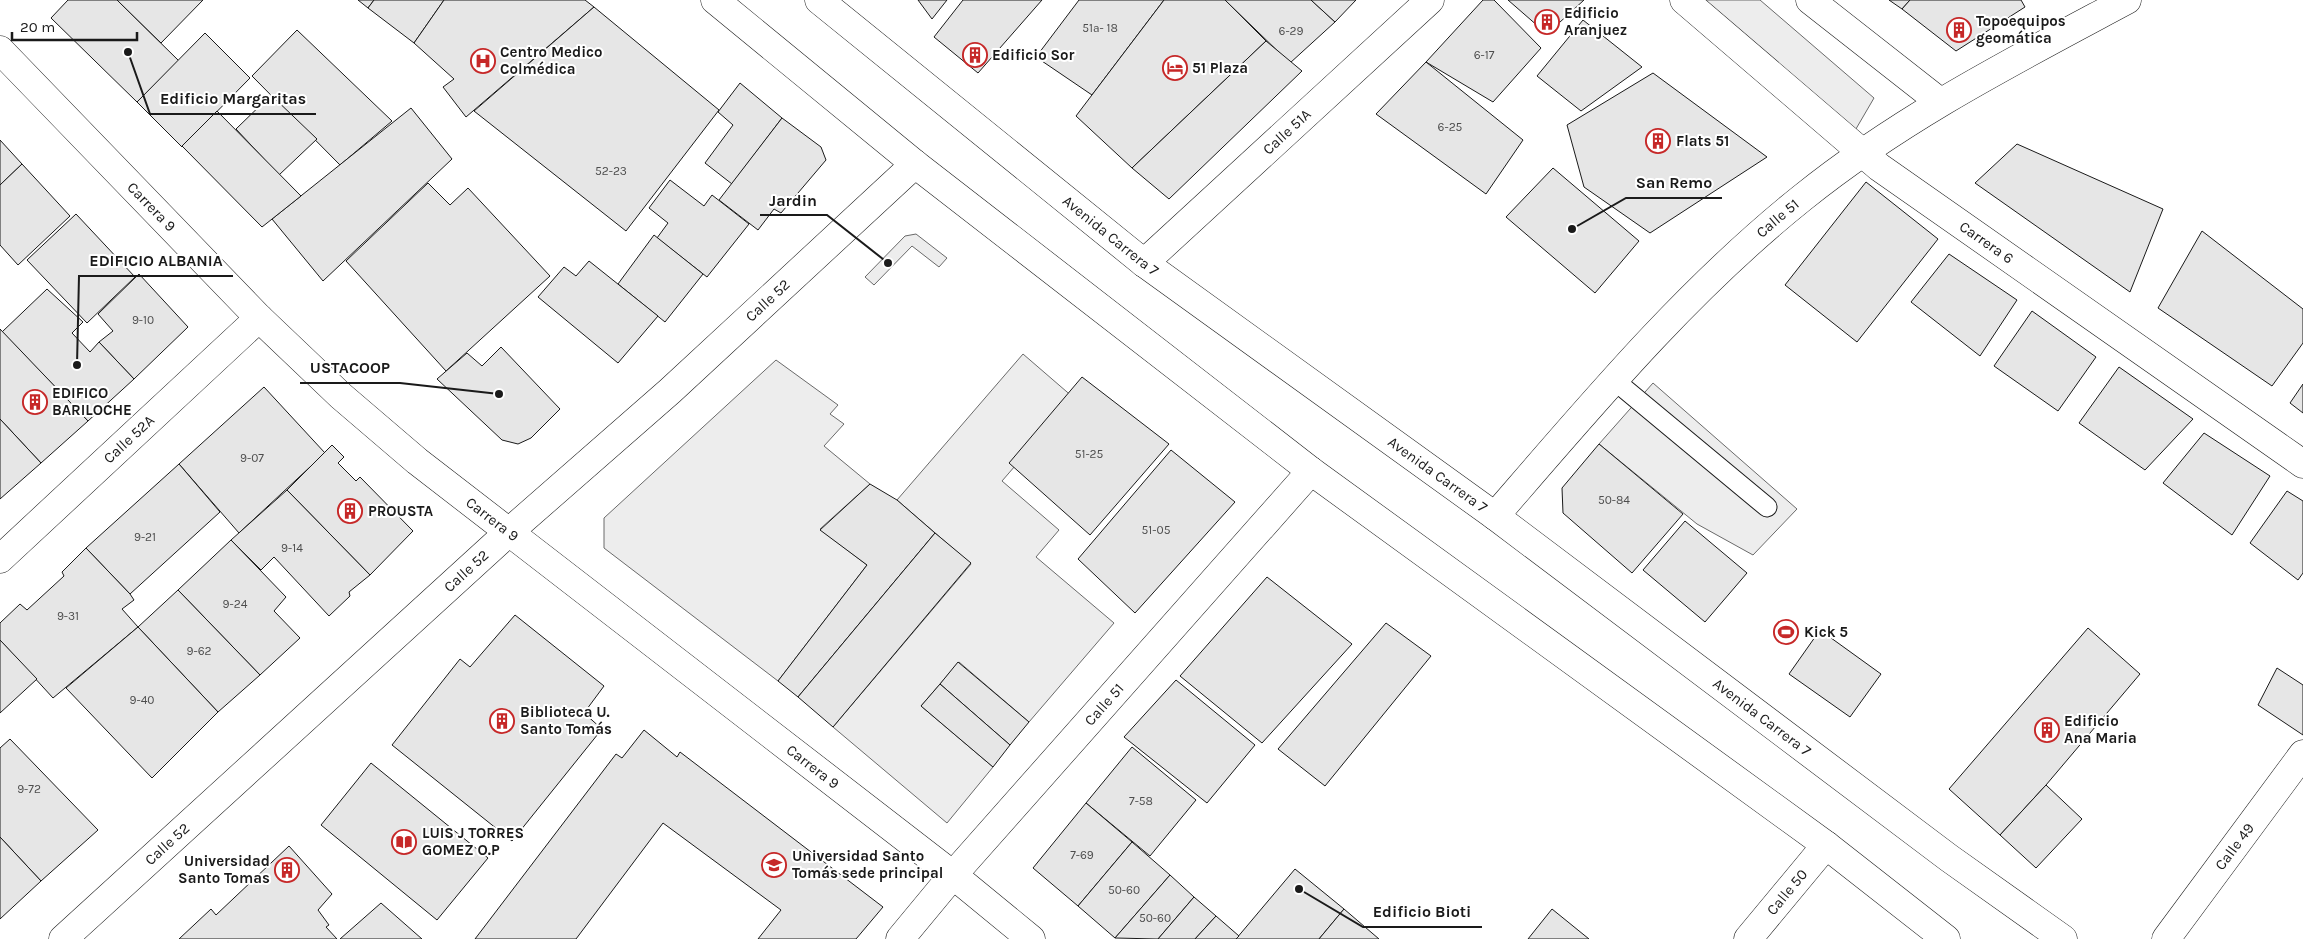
<svg xmlns="http://www.w3.org/2000/svg" width="2303" height="939" font-family="Karla,sans-serif">
  <rect width="100%" height="100%" fill="#fff"/>
  <g fill="#ededed" stroke="#6a6a6a">
    <path d="M1687 0H1760L1874 98 1853 134Z"/>
    <path d="M916 234 947 258 939 267 912 246 874 285 865 277 905 236Z"/>
    <path d="M1023 354 1074 398 1002 481 1059 530 1036 557 1114 623 1029 722 959 662 921 706 993 767 947 823 833 727 971 564 897 500Z"/>
    <path d="M776 360 838 405 830 414 844 424 824 446 870 484 820 529 867 565 778 681 604 548V518Z"/>
    <path d="M1653 383 1797 509 1753 555 1697 524 1599 444Z"/>
  </g>
  <g fill="#e6e6e6" stroke="#1a1a1a">
    <path d="M68 0H117L179 61 137 102 51 18Z"/>
    <path d="M117 0H203L161 43Z"/>
    <path d="M358 0H374L368 8Z"/>
    <path d="M374 0H444L414 43 368 8Z"/>
    <path d="M444 0H585L594 7 466 117 443 87 454 79 414 43Z"/>
    <path d="M918 0H947L932 19Z"/>
    <path d="M963 0H1042L978 73 934 37Z"/>
    <path d="M1079 0H1164L1092 95 1036 57Z"/>
    <path d="M1164 0H1225L1266 41 1132 168 1076 116Z"/>
    <path d="M1225 0H1311L1335 22 1290 63Z"/>
    <path d="M1311 0H1356L1335 22Z"/>
    <path d="M1483 0H1494L1541 48 1493 102 1426 62Z"/>
    <path d="M1508 0H1584L1547 34Z"/>
    <path d="M1889 0H1910L1902 9Z"/>
    <path d="M1910 0H2021L2025 7 1956 51 1902 9Z"/>
    <path d="M594 7 719 110 626 231 474 111Z"/>
    <path d="M1583 20 1642 67 1581 111 1537 76Z"/>
    <path d="M297 30 392 121 340 165 252 76Z"/>
    <path d="M205 33 250 78 182 147 137 102Z"/>
    <path d="M1266 41 1302 71 1169 199 1132 168Z"/>
    <path d="M1426 62 1523 140 1486 194 1376 114Z"/>
    <path d="M1653 73 1767 157 1650 233 1584 187 1567 125Z"/>
    <path d="M740 83 782 118 732 184 705 163 733 125 718 112Z"/>
    <path d="M271 95 317 139 279 175 236 129Z"/>
    <path d="M411 108 452 159 323 281 272 219Z"/>
    <path d="M217 111 301 196 262 227 182 146Z"/>
    <path d="M782 118 821 147 826 160 781 213 774 209 758 230 719 200Z"/>
    <path d="M0 140 22 164 0 185Z"/>
    <path d="M2017 144 2163 209 2130 292 1975 183Z"/>
    <path d="M22 164 70 216 18 265 0 245V185Z"/>
    <path d="M1553 168 1639 241 1595 293 1506 217Z"/>
    <path d="M670 180 704 206 712 195 749 224 707 277 657 238 668 223 649 208Z"/>
    <path d="M1866 182 1938 239 1857 342 1785 285Z"/>
    <path d="M428 183 450 205 468 188 550 276 446 371 346 261Z"/>
    <path d="M76 214 135 277 87 323 27 260Z"/>
    <path d="M2202 231 2303 309V343L2272 386 2158 308Z"/>
    <path d="M654 235 703 274 665 322 618 284Z"/>
    <path d="M1949 254 2017 300 1980 356 1911 302Z"/>
    <path d="M589 261 658 316 618 363 538 297 564 267 576 276Z"/>
    <path d="M139 274 188 327 134 379 99 342 113 331 98 314Z"/>
    <path d="M47 289 83 322 72 333 90 352 99 342 134 379 88 421 2 332Z"/>
    <path d="M2032 311 2096 357 2058 411 1994 366Z"/>
    <path d="M0 329 88 421 41 463 0 419Z"/>
    <path d="M501 347 560 409 531 438 518 444 502 440 437 379 467 353 482 366Z"/>
    <path d="M2119 367 2193 419 2145 470 2079 423Z"/>
    <path d="M1082 377 1169 444 1090 535 1009 463Z"/>
    <path d="M2303 384V413L2290 403Z"/>
    <path d="M264 387 325 453 239 533 179 464Z"/>
    <path d="M0 419 41 463 0 499Z"/>
    <path d="M2204 433 2270 476 2232 535 2163 483Z"/>
    <path d="M1599 444 1683 514 1632 573 1563 513 1562 488Z"/>
    <path d="M332 445 344 457 338 463 356 481 360 477 413 531 370 575 287 490Z"/>
    <path d="M1171 450 1235 502 1135 613 1078 559Z"/>
    <path d="M179 464 220 512 130 594 86 548Z"/>
    <path d="M870 484 897 500 935 533 798 697 778 681 867 565 820 530Z"/>
    <path d="M287 490 370 575 349 592 350 596 329 616 274 557 261 570 231 540Z"/>
    <path d="M2287 491 2303 501V573L2298 580 2250 543Z"/>
    <path d="M1685 521 1747 573 1705 622 1643 570Z"/>
    <path d="M935 533 971 563 833 727 798 697Z"/>
    <path d="M231 540 286 597 274 611 300 638 260 675 178 590Z"/>
    <path d="M86 548 130 594 134 600 122 609 138 627 53 698 0 640V623L20 604 27 610 64 576 62 572Z"/>
    <path d="M1267 577 1352 644 1262 743 1180 676Z"/>
    <path d="M178 590 260 675 218 712 138 627Z"/>
    <path d="M515 615 604 686 584 713 602 729 512 841 392 745 460 659 470 667Z"/>
    <path d="M1386 623 1431 656 1325 786 1278 749Z"/>
    <path d="M138 627 218 712 152 778 66 688Z"/>
    <path d="M2088 628 2140 674 2046 785 2000 835 1949 789Z"/>
    <path d="M1820 630 1881 674 1850 717 1789 674Z"/>
    <path d="M0 640 37 679 0 713Z"/>
    <path d="M958 662 1029 722 1010 745 940 684Z"/>
    <path d="M2277 668 2303 685V735L2258 705Z"/>
    <path d="M1176 680 1255 745 1207 803 1124 737Z"/>
    <path d="M940 684 1010 745 993 767 921 706Z"/>
    <path d="M644 730 677 757 680 752 883 907 856 939H758L781 910 663 823 576 939H475L616 754 622 758Z"/>
    <path d="M10 739 98 830 41 881 0 837V748Z"/>
    <path d="M1132 747 1196 800 1150 856 1086 803Z"/>
    <path d="M371 763 488 858 437 920 321 825Z"/>
    <path d="M2046 785 2082 819 2036 868 2000 835Z"/>
    <path d="M1086 803 1132 842 1078 906 1033 868Z"/>
    <path d="M0 837 41 881 0 919Z"/>
    <path d="M1132 842 1170 875 1115 938 1078 906Z"/>
    <path d="M289 846 332 894 318 910 329 925 326 927 337 939H179L211 909 216 915Z"/>
    <path d="M1295 869 1344 909 1319 939H1236Z"/>
    <path d="M1170 875 1194 897 1158 939 1115 938Z"/>
    <path d="M1194 897 1216 916 1195 939H1158Z"/>
    <path d="M381 903 422 939H340Z"/>
    <path d="M1344 909 1379 939H1319Z"/>
    <path d="M1552 909 1589 939H1528Z"/>
    <path d="M1216 916 1239 936 1236 939H1195Z"/>
  </g>
  <g fill="none" stroke-linecap="round" stroke-linejoin="round">
    <defs>
      <path id="lane" d="M1614 380 1767 507"/>
      <g id="street">
        <path id="s1" d="M1684 0 1879 167 2303 464"/>
        <path d="M1810 0 1940 102"/>
        <path id="s2" d="M0 50 259 318 341 396 417 461 953 875 1031 939"/>
        <path id="s3" d="M1144 263 1430 0"/>
        <path id="s4" d="M0 559 259 318"/>
        <path id="s5" d="M63 939 510 531 670 391 915 164"/>
        <path id="s6" d="M900 939 953 875 1311 471"/>
        <path id="s7" d="M1748 939 1826 845"/>
        <path id="s8" d="M2166 939 2303 754"/>
      </g>
      <g id="secondary">
        <path id="s9" d="M1495 516C1591 405 1687 290 1802 198 1901 118 2015 60 2127 0"/>
      </g>
      <g id="primary">
        <path d="M715 0 915 164 1311 471 1826 845 1946 939"/>
        <path id="s10" d="M819 0 1144 263 1495 516 1949 858 2063 939"/>
      </g>
    </defs>
    <use href="#lane" stroke="#1a1a1a" stroke-width="21"/>
    <use href="#street" stroke="#1a1a1a" stroke-width="29"/>
    <use href="#secondary" stroke="#1a1a1a" stroke-width="29"/>
    <use href="#primary" stroke="#1a1a1a" stroke-width="29"/>
    <use href="#lane" stroke="#fff" stroke-width="19"/>
    <use href="#street" stroke="#fff" stroke-width="28"/>
    <use href="#secondary" stroke="#fff" stroke-width="28"/>
    <use href="#primary" stroke="#fff" stroke-width="28"/>
  </g>
  <defs>
    <symbol id="building-ring" viewBox="-11 -11 22 22"><circle r="9.5" fill="#fff" stroke="#c62828" stroke-width="1.5"/><path d="M-4-6H4V6H1V3H-1V6H-4ZM-2.5-4.3h1.7v1.8h-1.7ZM.8-4.3h1.7v1.8H.8ZM-2.5-1h1.7V.8h-1.7ZM.8-1h1.7V.8H.8Z" fill="#c62828"/></symbol>
    <symbol id="hospital-ring" viewBox="-11 -11 22 22"><circle r="9.5" fill="#fff" stroke="#c62828" stroke-width="1.5"/><path d="M-5-5h3v3.5h4V-5h3V5h-3V1.5h-4V5h-3Z" fill="#c62828"/></symbol>
    <symbol id="hotel-ring" viewBox="-11 -11 22 22"><circle r="9.5" fill="#fff" stroke="#c62828" stroke-width="1.5"/><path d="M-6-4.5h1.5V1H6V5H4.5V3h-9V5H-6ZM-4 0a1.8 1.8 0 1 1 3.6 0ZM.5 0V-2.5h3Q6-2.5 6 0Z" fill="#c62828"/></symbol>
    <symbol id="stadium-ring" viewBox="-11 -11 22 22"><circle r="9.5" fill="#fff" stroke="#c62828" stroke-width="1.5"/><path d="M0-5a6.5 5 0 1 0 0 10a6.5 5 0 1 0 0-10ZM-3.5-1.8h7v3.6h-7Z" fill="#c62828"/></symbol>
    <symbol id="library-ring" viewBox="-11 -11 22 22"><circle r="9.5" fill="#fff" stroke="#c62828" stroke-width="1.5"/><path d="M-6-4Q-3-5.5-.7-3.5V5Q-3 3-6 4ZM6-4Q3-5.5 .7-3.5V5Q3 3 6 4Z" fill="#c62828"/></symbol>
    <symbol id="university-ring" viewBox="-11 -11 22 22"><circle r="9.5" fill="#fff" stroke="#c62828" stroke-width="1.5"/><path d="M0-5L7-2L0 1L-7-2ZM-4 1L0 2.5L4 1V4Q0 6-4 4Z" fill="#c62828"/></symbol>
  </defs>
  <g fill-rule="evenodd">
    <use href="#building-ring" x="1533" y="8" width="28" height="28"/>
    <use href="#building-ring" x="1945" y="16" width="28" height="28"/>
    <use href="#building-ring" x="961" y="41" width="28" height="28"/>
    <use href="#hospital-ring" x="469" y="47" width="28" height="28"/>
    <use href="#hotel-ring" x="1161" y="54" width="28" height="28"/>
    <use href="#building-ring" x="1644" y="127" width="28" height="28"/>
    <use href="#building-ring" x="21" y="388" width="28" height="28"/>
    <use href="#building-ring" x="336" y="497" width="28" height="28"/>
    <use href="#stadium-ring" x="1772" y="618" width="28" height="28"/>
    <use href="#building-ring" x="488" y="707" width="28" height="28"/>
    <use href="#building-ring" x="2033" y="716" width="28" height="28"/>
    <use href="#library-ring" x="390" y="828" width="28" height="28"/>
    <use href="#university-ring" x="760" y="851" width="28" height="28"/>
    <use href="#building-ring" x="273" y="856" width="28" height="28"/>
  </g>
  <g text-anchor="middle" dominant-baseline="central" stroke-width="4" stroke-linejoin="round" paint-order="stroke">
    <g font-size="12" fill="#4d4d4d">
      <text x="1100" y="28">51a- 18</text>
      <text x="1291" y="31">6-29</text>
      <text x="1484" y="55">6-17</text>
      <text x="1450" y="127">6-25</text>
      <text x="611" y="171">52-23</text>
      <text x="143" y="320">9-10</text>
      <text x="1089" y="454">51-25</text>
      <text x="252" y="458">9-07</text>
      <text x="1614" y="500">50-84</text>
      <text x="1156" y="530">51-05</text>
      <text x="145" y="537">9-21</text>
      <text x="292" y="548">9-14</text>
      <text x="235" y="604">9-24</text>
      <text x="68" y="616">9-31</text>
      <text x="199" y="651">9-62</text>
      <text x="142" y="700">9-40</text>
      <text x="29" y="789">9-72</text>
      <text x="1141" y="801">7-58</text>
      <text x="1082" y="855">7-69</text>
      <text x="1124" y="890">50-60</text>
      <text x="1155" y="918">50-60</text>
    </g>
    <g font-size="15" font-weight="bold" fill="#1a1a1a" stroke="#fff" text-anchor="start">
      <text x="1564" y="13">Edificio<tspan x="1564" dy="17">Aranjuez</tspan></text>
      <text x="1976" y="21">Topoequipos<tspan x="1976" dy="17">geomática</tspan></text>
      <text x="500" y="52">Centro Medico<tspan x="500" dy="17">Colmédica</tspan></text>
      <text x="992" y="55">Edificio Sor</text>
      <text x="1192" y="68">51 Plaza</text>
      <text x="1676" y="141">Flats 51</text>
      <text x="52" y="393">EDIFICO<tspan x="52" dy="17">BARILOCHE</tspan></text>
      <text x="368" y="511">PROUSTA</text>
      <text x="1804" y="632">Kick 5</text>
      <text x="520" y="712">Biblioteca U.<tspan x="520" dy="17">Santo Tomás</tspan></text>
      <text x="2064" y="721">Edificio<tspan x="2064" dy="17">Ana Maria</tspan></text>
      <text x="422" y="833">LUIS J TORRES<tspan x="422" dy="17">GOMEZ O.P</tspan></text>
      <text x="792" y="856">Universidad Santo<tspan x="792" dy="17">Tomás sede principal</tspan></text>
      <text x="270" y="861" text-anchor="end">Universidad<tspan x="270" dy="17">Santo Tomas</tspan></text>
    </g>
    <g font-size="15" fill="#1a1a1a" stroke="#fff">
      <text stroke="none"><textPath href="#s3" startOffset="194">Calle 51A</textPath></text>
      <text stroke="none"><textPath href="#s2" startOffset="218">Carrera 9</textPath></text>
      <text stroke="none"><textPath href="#s9" startOffset="411">Calle 51</textPath></text>
      <text stroke="none"><textPath href="#s10" startOffset="375">Avenida Carrera 7</textPath></text>
      <text stroke="none"><textPath href="#s1" startOffset="388">Carrera 6</textPath></text>
      <text stroke="none"><textPath href="#s5" startOffset="951">Calle 52</textPath></text>
      <text stroke="none"><textPath href="#s4" startOffset="176">Calle 52A</textPath></text>
      <text stroke="none"><textPath href="#s10" startOffset="780">Avenida Carrera 7</textPath></text>
      <text stroke="none"><textPath href="#s2" startOffset="681">Carrera 9</textPath></text>
      <text stroke="none"><textPath href="#s5" startOffset="546">Calle 52</textPath></text>
      <text stroke="none"><textPath href="#s6" startOffset="311">Calle 51</textPath></text>
      <text stroke="none"><textPath href="#s10" startOffset="1185">Avenida Carrera 7</textPath></text>
      <text stroke="none"><textPath href="#s2" startOffset="1086">Carrera 9</textPath></text>
      <text stroke="none"><textPath href="#s5" startOffset="141">Calle 52</textPath></text>
      <text stroke="none"><textPath href="#s8" startOffset="115">Calle 49</textPath></text>
      <text stroke="none"><textPath href="#s7" startOffset="61">Calle 50</textPath></text>
    </g>
  </g>
  <path fill="none" stroke="#1a1a1a" stroke-width="2" d="M128 52L150 114H316M1572 229L1626 198H1722M888 263L827 215H760M77 365L79 276H233M499 394L400 383H300M1299 889L1363 927H1482"/>
  <g fill="#1a1a1a" stroke="#fff" stroke-width="2">
    <circle cx="128" cy="52" r="5"/>
    <circle cx="1572" cy="229" r="5"/>
    <circle cx="888" cy="263" r="5"/>
    <circle cx="77" cy="365" r="5"/>
    <circle cx="499" cy="394" r="5"/>
    <circle cx="1299" cy="889" r="5"/>
  </g>
  <g font-size="16" text-anchor="middle" font-weight="bold" fill="#1a1a1a" stroke="#fff" stroke-width="4" stroke-linejoin="round" paint-order="stroke">
    <text x="233" y="104">Edificio Margaritas</text>
    <text x="1674" y="188">San Remo</text>
    <text x="793" y="206">Jardin</text>
    <text x="156" y="266">EDIFICIO ALBANIA</text>
    <text x="350" y="373">USTACOOP</text>
    <text x="1422" y="917">Edificio Bioti</text>
  </g>
  <path d="M12 32v8h125v-8" fill="none" stroke="#1a1a1a" stroke-width="2.5"/>
  <text x="20" y="32" font-size="15" fill="#1a1a1a" stroke="#ffffff" stroke-width="4" paint-order="stroke">20 m</text>
</svg>
